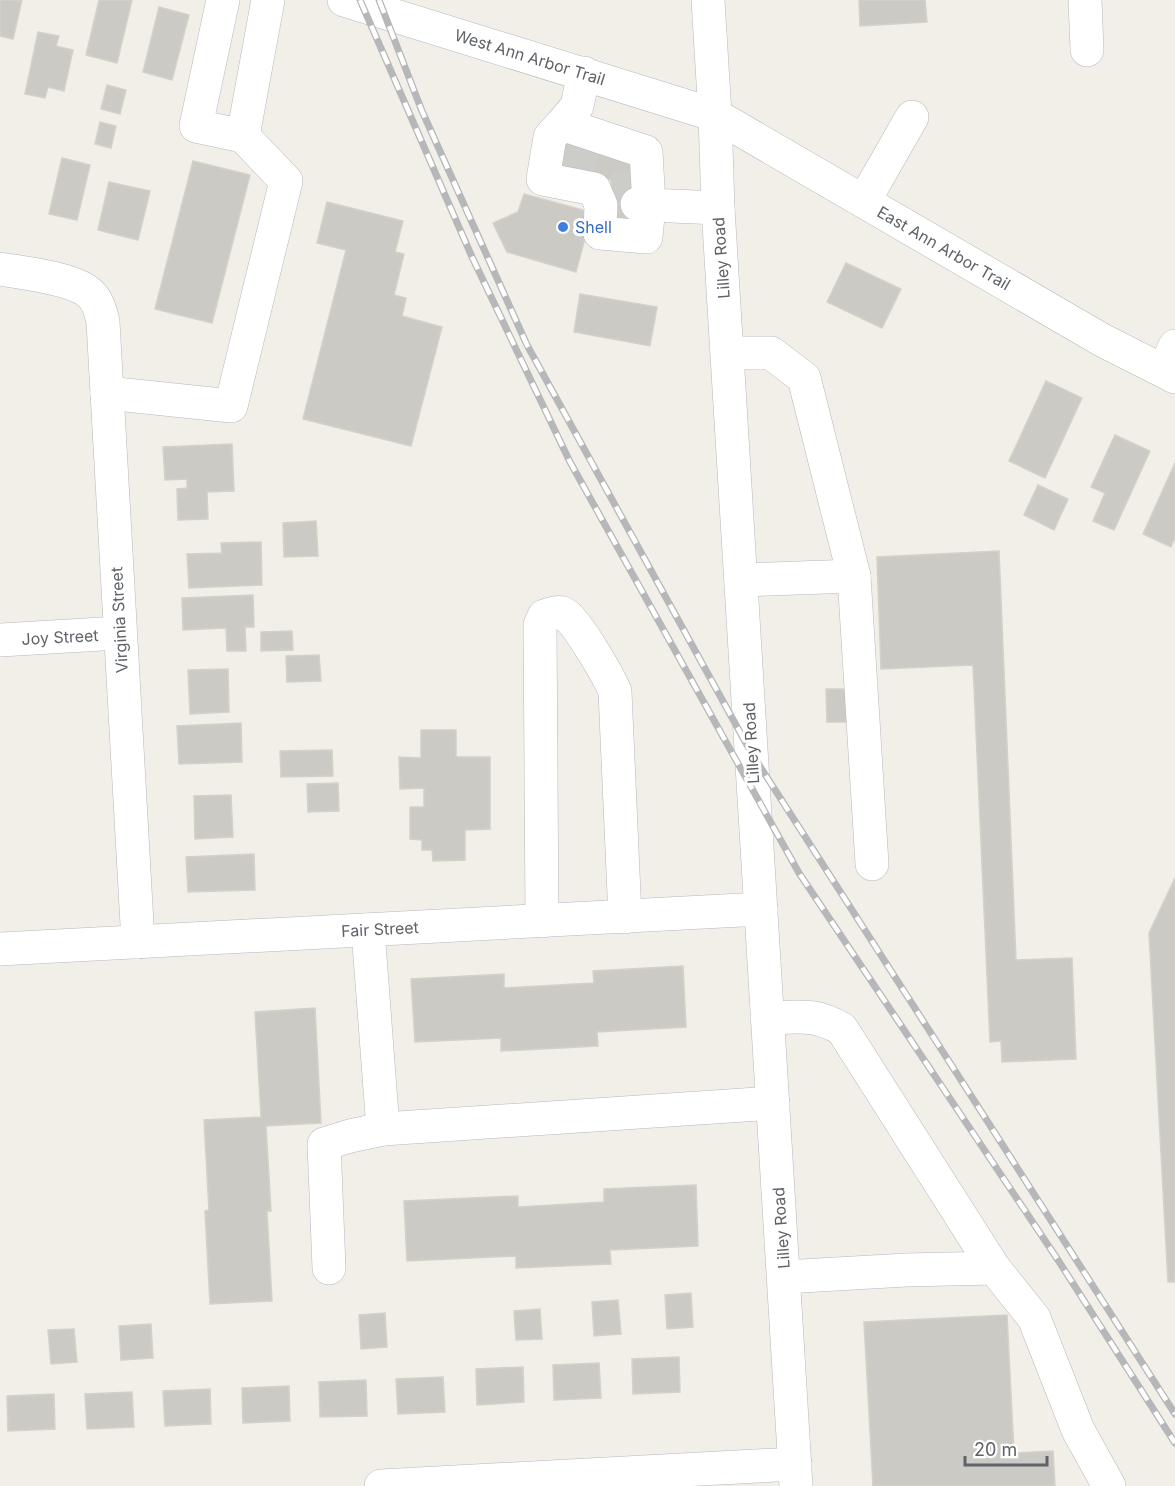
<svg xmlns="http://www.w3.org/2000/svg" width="1175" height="1486" font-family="Inter,sans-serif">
  <rect width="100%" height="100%" fill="#f1efe8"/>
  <g fill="#cccac5" stroke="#d6d1c6" stroke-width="1.5">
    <path d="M0 0H22L13 39 0 36Z"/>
    <path d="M99 0H132L117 63 86 55Z"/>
    <path d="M859 0H925L927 22 860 26Z"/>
    <path d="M159 7 189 15 172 80 143 72Z"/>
    <path d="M38 32 59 36 56 46 73 50 64 91 48 87 45 98 25 94Z"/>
    <path d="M107 85 126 90 120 114 101 109Z"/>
    <path d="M100 122 116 126 111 148 95 144Z"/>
    <path d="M561 138 635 156 638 225 613 226 611 180 554 166Z"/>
    <path d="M62 158 90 165 77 220 49 214Z"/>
    <path d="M193 161 250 175 212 323 155 309Z"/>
    <path d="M109 182 150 191 138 240 98 230Z"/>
    <path d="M524 194 583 210 588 227 576 272 507 252 493 223 518 212Z"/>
    <path d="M327 202 403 221 395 252 404 254 394 295 406 298 402 316 442 327 411 446 303 419 346 250 317 243Z"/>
    <path d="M846 263 901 289 882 328 827 302Z"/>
    <path d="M580 294 657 307 650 346 574 332Z"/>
    <path d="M1046 381 1082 398 1045 478 1009 461Z"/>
    <path d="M1115 435 1150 451 1114 530 1093 521 1105 493 1091 487Z"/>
    <path d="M232 444 234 491 207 492 208 519 178 520 177 489 187 488V479L165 480 163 447Z"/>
    <path d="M1175 463V538L1171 547 1143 534Z"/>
    <path d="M1038 485 1068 499 1054 530 1024 515Z"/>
    <path d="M316 521 318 556 284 557 283 523Z"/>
    <path d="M261 542 262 585 189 588 187 554 222 553 221 543Z"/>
    <path d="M999 551 1016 960 1072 958 1076 1059 1002 1062 1001 1041 990 1042 973 665 881 669 877 557Z"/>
    <path d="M253 595 254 627H245L246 651H227L226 628 183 630 182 598Z"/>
    <path d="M292 631 293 650 261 651V632Z"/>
    <path d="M319 655 321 681 287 682 286 656Z"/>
    <path d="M228 669 229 712 190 714 188 670Z"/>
    <path d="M826 689H854V722H827Z"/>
    <path d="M241 723 242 762 179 764 177 726Z"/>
    <path d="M421 730H456V757H490V829L465 830V860L433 861 432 850H422V840L410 839V807H424V788L400 789 399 757 421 758Z"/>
    <path d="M332 750 333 776 281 777 280 751Z"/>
    <path d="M338 783 339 811 308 812 307 784Z"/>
    <path d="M231 795 233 837 195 839 194 796Z"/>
    <path d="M254 854 255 890 188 892 186 857Z"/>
    <path d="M1175 878V1282H1168L1149 933Z"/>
    <path d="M683 966 686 1027 597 1032 598 1046 501 1051V1038L415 1042 411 979 504 974V988L594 983 593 971Z"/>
    <path d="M315 1008 321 1123 266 1126 271 1211H267L272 1301 210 1304 205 1211 209 1210 204 1120 261 1117 255 1012Z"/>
    <path d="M696 1185 698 1246 610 1250 611 1264 516 1268V1256L407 1261 404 1201 518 1196V1207L604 1202V1189Z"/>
    <path d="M691 1293 693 1327 667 1329 665 1295Z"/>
    <path d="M618 1300 621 1334 594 1336 592 1302Z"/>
    <path d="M540 1309 542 1339 516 1340 514 1311Z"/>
    <path d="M385 1313 387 1347 361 1349 359 1315Z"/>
    <path d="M1007 1315 1014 1453 1053 1451 1055 1486H873L864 1322Z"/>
    <path d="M151 1324 153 1358 121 1360 119 1326Z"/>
    <path d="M74 1329 77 1362 51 1364 48 1330Z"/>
    <path d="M679 1357 680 1392 633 1394 632 1359Z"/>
    <path d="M599 1363 601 1398 554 1400 553 1365Z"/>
    <path d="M523 1367 524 1402 477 1405 476 1369Z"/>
    <path d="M443 1377 445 1412 398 1414 396 1379Z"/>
    <path d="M366 1380 367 1416 320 1417 319 1382Z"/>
    <path d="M289 1386 290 1421 243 1423 242 1388Z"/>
    <path d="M210 1389 211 1424 165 1426 163 1391Z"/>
    <path d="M132 1392 134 1427 87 1429 85 1394Z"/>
    <path d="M54 1394 55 1429 8 1431 7 1396Z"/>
  </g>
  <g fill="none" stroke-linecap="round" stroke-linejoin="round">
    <g stroke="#ccccc8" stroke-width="33" stroke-dasharray="33 16" stroke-linecap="butt">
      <path d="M577 171 586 144"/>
      <path d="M612 189H636"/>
    </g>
    <defs>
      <g id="minor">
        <path d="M344 0 715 115 1102 340 1175 377"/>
        <path d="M708 0 715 115 718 208 796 1486"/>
        <path d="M1085 0 1087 50"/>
        <path d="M584 73 577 106 562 124 646 152 649 205 718 208"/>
        <path d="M562 124 550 137 543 179 594 189 601 205 600 233 646 237 649 205 637 204"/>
        <path d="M243 136 268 0"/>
        <path d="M864 201 912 117"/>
        <path d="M0 269C23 273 71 278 88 292 97 298 101 312 103 322L138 942"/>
        <path d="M728 353H771L804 378 854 576"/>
        <path d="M1164 371 1175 346"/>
        <path d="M107 393 231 406 286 181 243 136 196 126 223 0"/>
        <path d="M741 580 854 576 872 864"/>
        <path d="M0 640 119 633"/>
        <path d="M542 921 540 625 544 616C551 614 559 610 566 615 578 624 610 678 615 692L625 917"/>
        <path d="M368 930 383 1129 773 1103"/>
        <path d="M0 949 761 909"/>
        <path d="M767 1018C798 1017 815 1013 842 1029L994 1268"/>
        <path d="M329 1268 324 1144 350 1136 383 1129"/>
        <path d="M784 1277 906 1270 994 1268 1034 1318 1078 1430 1109 1486"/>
        <path d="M381 1486 795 1464"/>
      </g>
    </defs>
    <use href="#minor" stroke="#b5b8bc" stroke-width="34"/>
    <use href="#minor" stroke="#fff" stroke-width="33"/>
    <defs>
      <g id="rail">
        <path d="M360 0 472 257 570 462 799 873 1058 1260 1175 1443"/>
        <path d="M379 0 422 111 527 345 752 754 1175 1414"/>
      </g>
    </defs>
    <use href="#rail" stroke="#b6b7b8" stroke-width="7"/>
    <use href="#rail" stroke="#fff" stroke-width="4.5" stroke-dasharray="14" stroke-linecap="butt"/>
  </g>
  <circle fill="#3f7fe0" stroke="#fff" stroke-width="2" cx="563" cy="227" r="6"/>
  <g text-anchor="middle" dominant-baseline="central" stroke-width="6" stroke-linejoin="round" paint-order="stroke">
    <g font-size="16" fill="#5f6368" stroke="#fff">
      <text transform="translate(530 57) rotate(17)">West Ann Arbor Trail</text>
      <text transform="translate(944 248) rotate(30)">East Ann Arbor Trail</text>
      <text transform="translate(721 258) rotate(-94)">Lilley Road</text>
      <text transform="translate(119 620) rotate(-93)">Virginia Street</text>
      <text transform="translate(60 637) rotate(-3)">Joy Street</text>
      <text transform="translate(751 743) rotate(-93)">Lilley Road</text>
      <text transform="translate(380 929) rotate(-3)">Fair Street</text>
      <text transform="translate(781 1228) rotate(-94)">Lilley Road</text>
    </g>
    <g font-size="16" fill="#366cbe" stroke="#fff" text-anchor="start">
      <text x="575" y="227">Shell</text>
    </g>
  </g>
  <path d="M965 1456v9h82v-9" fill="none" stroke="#5f6368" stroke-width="3"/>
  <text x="974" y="1456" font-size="18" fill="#5f6368" stroke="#ffffff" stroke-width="4.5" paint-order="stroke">20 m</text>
</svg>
